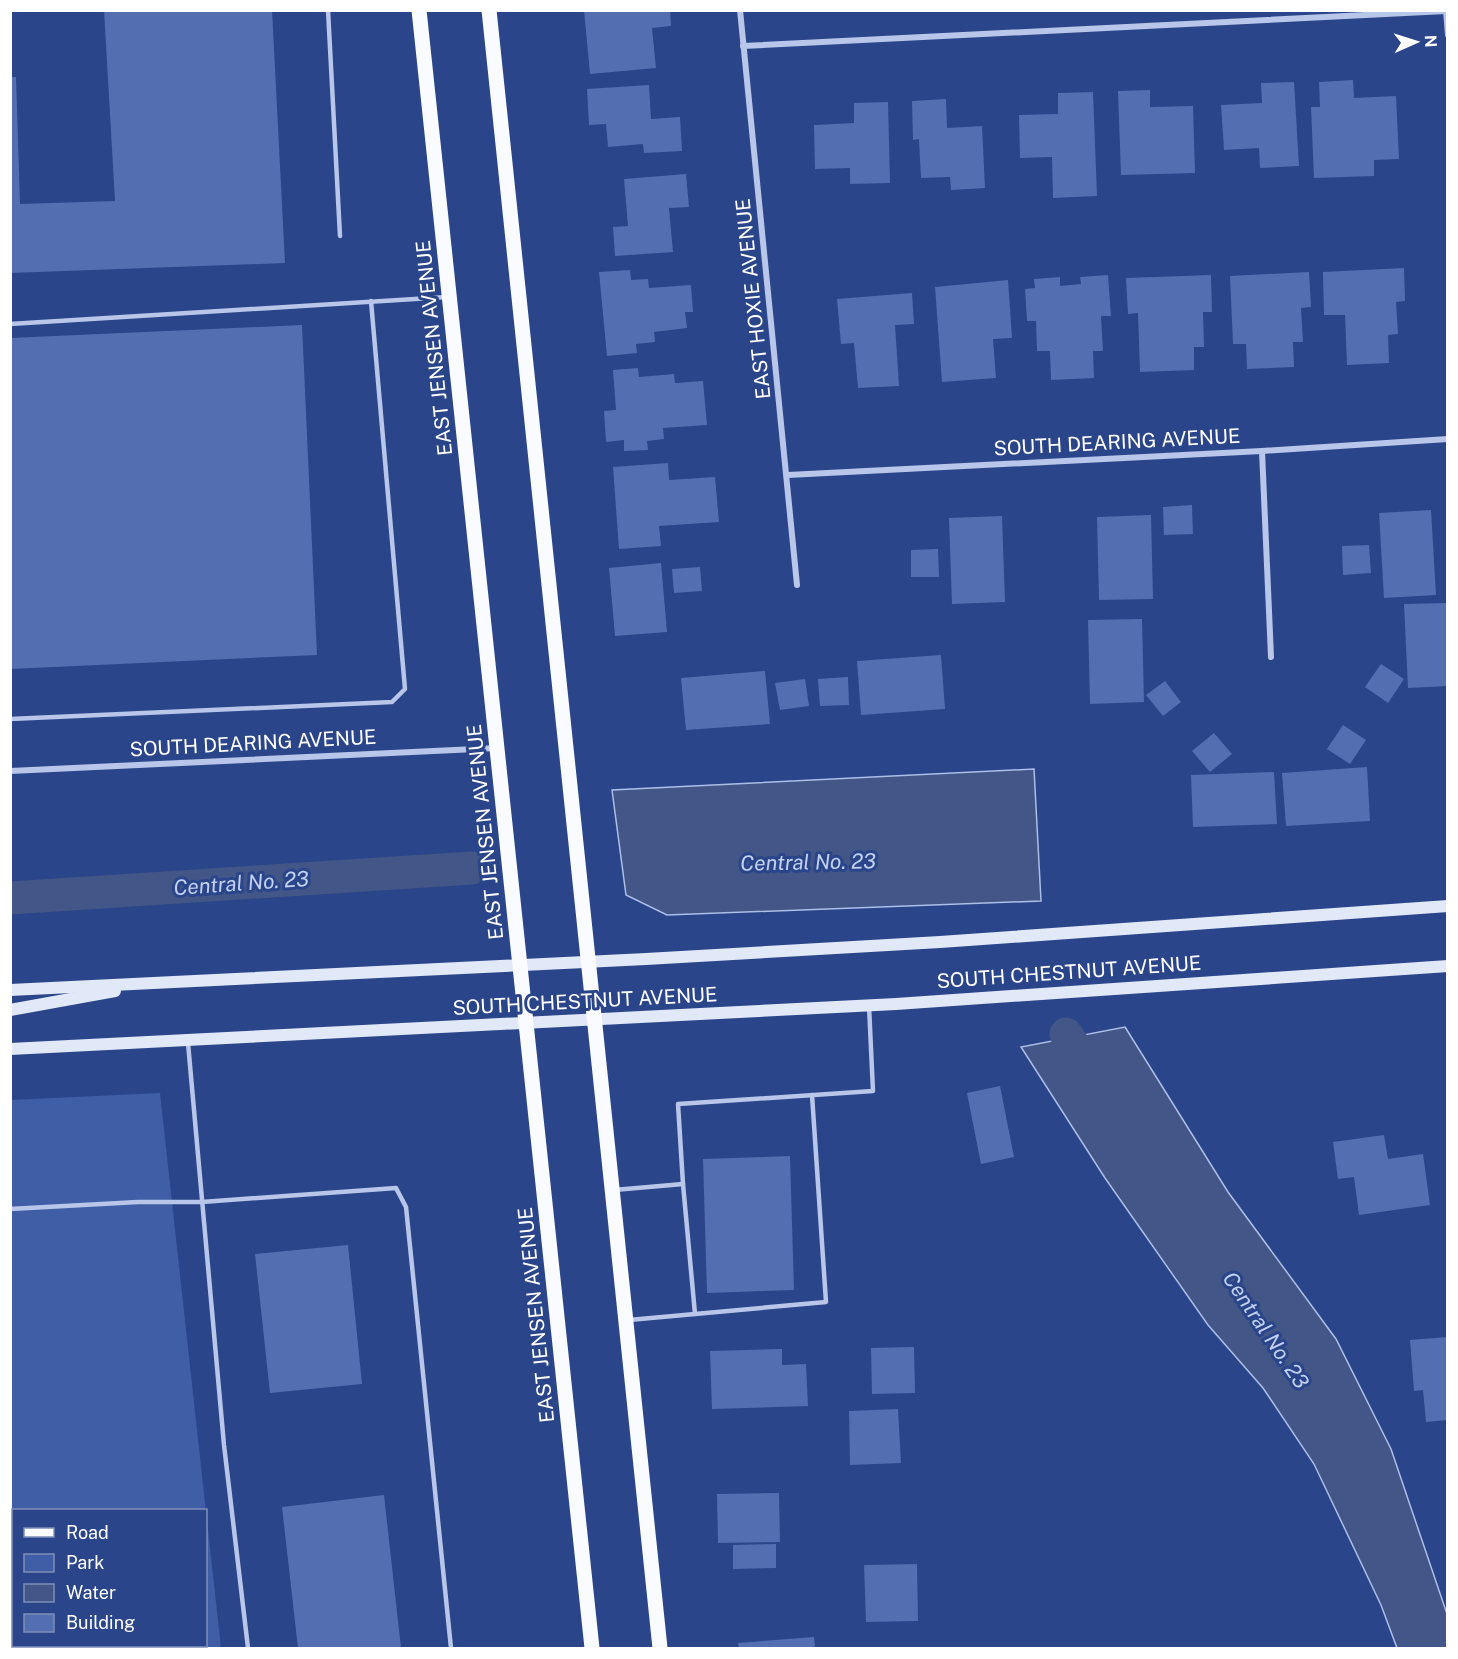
<svg xmlns="http://www.w3.org/2000/svg" width="1458" height="1659" font-family="'Public Sans',sans-serif">
  <rect width="100%" height="100%" fill="#2a4589"/>
  <path fill="#3f5ea6" fill-rule="evenodd" d="M160 1093 221 1648H11L10 1100ZM14 1510H206V1646H14Z"/>
  <g fill="#425687" stroke="#acbfe9" stroke-width="1.5">
    <path d="M1034 769 1041 901 667 915 626 895 612 790Z"/>
    <path d="M1125 1027 1228 1192 1336 1339 1391 1449 1447 1614V1648H1397L1381 1605 1314 1464 1263 1388 1208 1325 1105 1178 1021 1047Z"/>
  </g>
  <g fill="none" stroke-linecap="round" stroke-linejoin="round">
    <g stroke="#425687" stroke-width="33">
      <path d="M10 898 472 868"/>
      <path d="M1066 1034 1094 1075"/>
    </g>
  </g>
  <g fill="#536eb1">
    <path d="M104 10H272L285 263 10 273V77H16L20 204 115 201Z"/>
    <path d="M584 10H670L671 26 652 28 656 68 590 74Z"/>
    <path d="M1353 80 1354 98 1396 96 1399 159 1374 160V176L1314 178 1311 107H1320L1319 82Z"/>
    <path d="M1294 82 1299 166 1260 168 1259 148 1224 150 1221 105 1262 103 1261 83Z"/>
    <path d="M649 85 651 119 680 117 682 151 644 153 643 144 608 147 606 124 589 125 587 89Z"/>
    <path d="M1150 90V107L1193 106 1195 173 1121 175 1118 91Z"/>
    <path d="M1093 92 1097 196 1053 198 1052 157 1020 158 1019 115 1058 114V93Z"/>
    <path d="M946 99 947 128 982 126 985 188 951 190 950 177 921 178 919 139 913 140 912 101Z"/>
    <path d="M888 102 890 183 850 184V168L815 169 814 125 854 123V103Z"/>
    <path d="M686 174 689 207 669 208 673 252 615 256 613 227 628 226 624 179Z"/>
    <path d="M1404 268 1405 301 1396 302 1398 334 1388 335 1389 363 1347 365 1345 315H1324L1323 272Z"/>
    <path d="M630 270 631 280 648 279 649 288 691 285 693 312H685L687 328 654 332 655 342 636 344 637 353 607 356 599 272Z"/>
    <path d="M1309 272 1311 307 1301 308 1303 342H1293L1294 367 1247 369 1246 344H1233L1230 276Z"/>
    <path d="M1108 275 1111 316H1101L1103 351H1093L1094 378 1051 380 1050 351H1037L1036 321H1027L1025 289 1035 288 1034 279 1060 277V286L1081 284 1080 277Z"/>
    <path d="M1211 275 1212 312H1203L1204 347H1194V370L1140 372 1138 313 1128 314 1126 278Z"/>
    <path d="M1008 280 1012 338 993 339 996 378 942 382 935 287Z"/>
    <path d="M912 293 914 324 895 325 899 386 858 388 854 343 841 344 837 299Z"/>
    <path d="M302 325 317 655 10 669V338Z"/>
    <path d="M638 368 639 377 674 374 675 383 703 381 707 425 663 428 664 439 647 441 648 450 624 451V440L606 442 604 411 616 410 613 370Z"/>
    <path d="M668 463 669 480 715 477 719 522 659 526 661 546 619 549 613 467Z"/>
    <path d="M1192 505 1193 534 1164 535 1163 507Z"/>
    <path d="M1431 510 1436 595 1384 598 1379 513Z"/>
    <path d="M1151 515 1153 599 1099 600 1097 517Z"/>
    <path d="M1002 516 1005 602 952 604 949 518Z"/>
    <path d="M1369 545 1371 573 1343 575 1342 546Z"/>
    <path d="M938 549 939 577H911V550Z"/>
    <path d="M661 563 667 632 615 636 609 568Z"/>
    <path d="M700 567 702 591 674 593 672 569Z"/>
    <path d="M1448 603V686L1408 688 1404 604Z"/>
    <path d="M1142 619 1144 702 1090 704 1088 620Z"/>
    <path d="M941 655 945 709 861 715 857 661Z"/>
    <path d="M1381 664 1404 679 1388 703 1365 687Z"/>
    <path d="M765 671 770 724 686 730 681 678Z"/>
    <path d="M848 677 849 705 820 706 818 679Z"/>
    <path d="M805 679 809 706 780 710 775 683Z"/>
    <path d="M1165 681 1181 702 1163 716 1146 695Z"/>
    <path d="M1343 725 1366 740 1350 764 1327 749Z"/>
    <path d="M1214 733 1232 754 1210 772 1192 751Z"/>
    <path d="M1367 767 1370 821 1286 826 1282 773Z"/>
    <path d="M1274 772 1277 824 1193 827 1191 775Z"/>
    <path d="M1000 1086 1014 1157 981 1164 967 1093Z"/>
    <path d="M1384 1135 1388 1159 1423 1154 1430 1205 1359 1215 1354 1177 1338 1179 1333 1142Z"/>
    <path d="M790 1156 794 1290 707 1293 703 1159Z"/>
    <path d="M348 1245 362 1384 270 1393 255 1254Z"/>
    <path d="M1448 1337V1420L1426 1422 1423 1390 1414 1391 1410 1340Z"/>
    <path d="M914 1347 915 1393 872 1394 871 1348Z"/>
    <path d="M782 1349V1365L806 1364 808 1406 712 1409 710 1351Z"/>
    <path d="M898 1409 901 1463 850 1465 849 1411Z"/>
    <path d="M779 1493 780 1542 718 1543 717 1494Z"/>
    <path d="M384 1495 401 1648H298L282 1507Z"/>
    <path d="M776 1544V1568L733 1569V1545Z"/>
    <path d="M917 1564 918 1621 866 1622 864 1565Z"/>
    <path d="M814 1637 815 1648H739L738 1643Z"/>
  </g>
  <g fill="none" stroke-linecap="round" stroke-linejoin="round">
    <g stroke="#b8c6e9" stroke-width="4.5">
      <path d="M328 10 340 236"/>
      <path d="M10 324 447 297"/>
      <path d="M10 719 392 702 405 689 371 301"/>
      <path d="M188 1043 224 1445 248 1648"/>
      <path d="M683 1184 695 1314 826 1302 812 1095"/>
      <path d="M614 1190 683 1184 678 1104 873 1091 869 1006"/>
      <path d="M10 1209 138 1202H202L396 1188 406 1207 451 1648"/>
      <path d="M629 1320 695 1314"/>
    </g>
    <g stroke="#b8c6e9" stroke-width="6">
      <path d="M740 10 797 585"/>
      <path d="M1446 10 1448 35"/>
      <path d="M743 46 1446 11"/>
      <path d="M1262 451 1271 657"/>
      <path d="M788 475 1262 451 1448 439"/>
      <path d="M10 771 497 748"/>
    </g>
    <g stroke="#e1e8f8" stroke-width="12">
      <path d="M10 990 646 959 940 942 1448 906"/>
      <path d="M10 1010 115 991"/>
      <path d="M10 1049 896 1004 1448 966"/>
    </g>
    <g stroke="#fafbfe" stroke-width="15">
      <path d="M419 10 592 1648"/>
      <path d="M489 10 660 1648"/>
    </g>
  </g>
  <g text-anchor="middle" dominant-baseline="central" stroke-width="6" stroke-linejoin="round" paint-order="stroke">
    <g font-size="20" fill="#fff" stroke="#2a4589">
      <text transform="translate(753 299) rotate(-96)">EAST HOXIE AVENUE</text>
      <text transform="translate(434 348) rotate(-96)">EAST JENSEN AVENUE</text>
      <text transform="translate(1117 442) rotate(-3)">SOUTH DEARING AVENUE</text>
      <text transform="translate(253 743) rotate(-3)">SOUTH DEARING AVENUE</text>
      <text transform="translate(485 832) rotate(-96)">EAST JENSEN AVENUE</text>
      <text transform="translate(1069 972) rotate(-4)">SOUTH CHESTNUT AVENUE</text>
      <text transform="translate(585 1001) rotate(-3)">SOUTH CHESTNUT AVENUE</text>
      <text transform="translate(536 1315) rotate(-96)">EAST JENSEN AVENUE</text>
    </g>
    <g font-size="21" font-style="italic" fill="#c3d1f0" stroke="#2a4589">
      <text transform="translate(808 862) rotate(-1)">Central No. 23</text>
      <text transform="translate(241 883) rotate(-4)">Central No. 23</text>
      <text transform="translate(1266 1330) rotate(56)">Central No. 23</text>
    </g>
  </g>
  <rect width="1458" height="1659" fill="none" stroke="#ffffff" stroke-width="24"/>
  <rect x="12" y="1509" width="195" height="138" fill="#2a4589" stroke="#7f8fb8" stroke-width="1.5"/>
  <rect x="24" y="1528" width="30" height="9" fill="#fafbfe" stroke="#7f8fb8" stroke-width="1.5"/>
  <text x="66" y="1539" font-size="18" fill="#ffffff">Road</text>
  <rect x="24" y="1554" width="30" height="18" fill="#3f5ea6" stroke="#7f8fb8" stroke-width="1.5"/>
  <text x="66" y="1569" font-size="18" fill="#ffffff">Park</text>
  <rect x="24" y="1584" width="30" height="18" fill="#425687" stroke="#7f8fb8" stroke-width="1.5"/>
  <text x="66" y="1599" font-size="18" fill="#ffffff">Water</text>
  <rect x="24" y="1614" width="30" height="18" fill="#536eb1" stroke="#7f8fb8" stroke-width="1.5"/>
  <text x="66" y="1629" font-size="18" fill="#ffffff">Building</text>
  <g transform="translate(1416 42) rotate(87)" stroke="#2a4589" stroke-width="4.5" paint-order="stroke">
  <path d="M0-4.5L10 22L0 15L-10 22Z" fill="#ffffff"/>
  <text y="-9" font-size="16" font-weight="bold" text-anchor="middle" fill="#ffffff">N</text>
  </g>
</svg>
